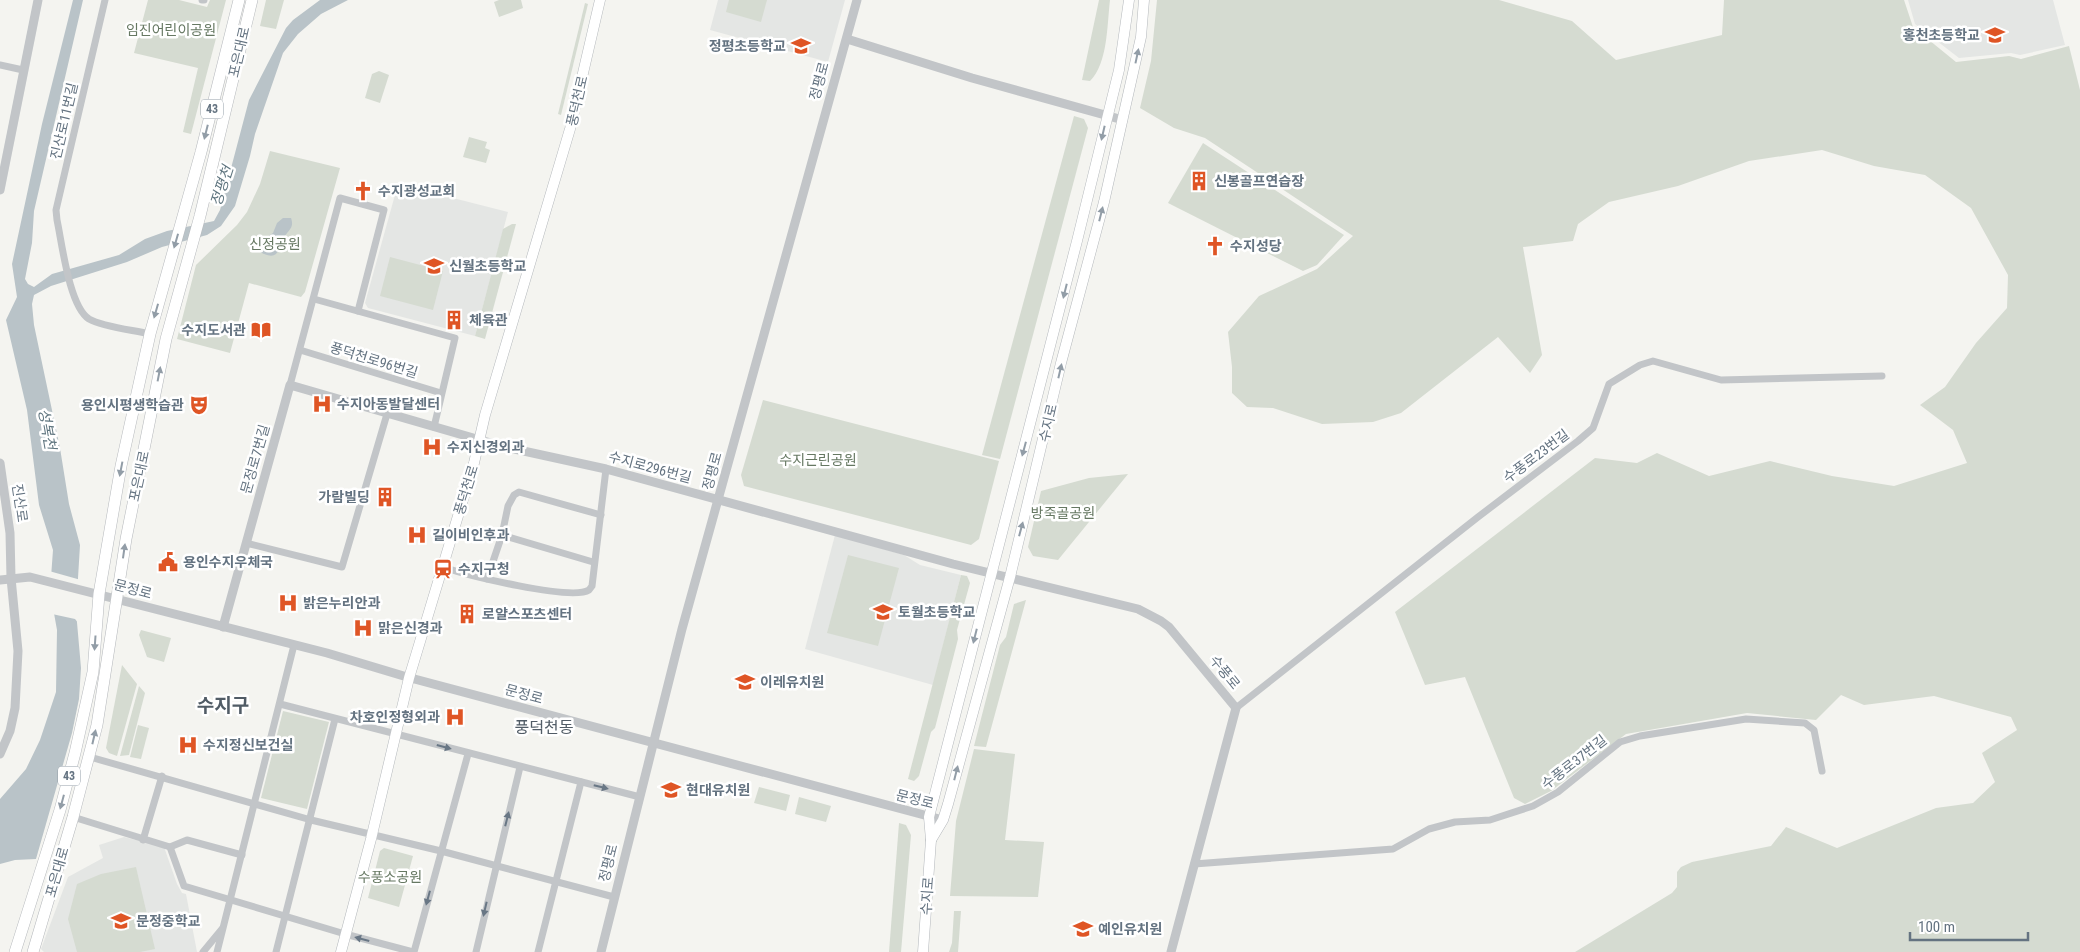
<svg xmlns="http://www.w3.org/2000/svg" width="2080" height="952" font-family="'Roboto Condensed','Noto Sans KR',sans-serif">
  <rect width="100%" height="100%" fill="#f4f4f0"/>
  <g fill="#e4e6e4">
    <path d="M718 0H845L828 62 710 30Z"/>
    <path d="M1908 0H2053L2065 45 2020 55 2011 53 1959 58 1915 24Z"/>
    <path d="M398 184 508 212 475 336 368 308 365 303Z"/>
    <path d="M835 535 904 555 920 565 961 575 933 685 805 649Z"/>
    <path d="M124 837 164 847 177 884 182 893 186 894 197 952H44L41 949 68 877 103 858 99 845Z"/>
  </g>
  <g fill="#d5dbd1">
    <path d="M148 0H179L207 7 210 0H226L191 134 183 132 198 68 134 53Z"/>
    <path d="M266 0H284L276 29 260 26Z"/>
    <path d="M499 0H521L523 8 499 17 494 2Z"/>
    <path d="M729 0H767L761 22 726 12Z"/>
    <path d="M1099 0H1110C1107 25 1108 63 1090 81L1082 80Z"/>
    <path d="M1157 0H1499L1572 21 1616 60 1722 35 1724 0H1904L1913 27 1956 62 2009 56 2021 59 2069 46 2080 90V952H1575L1672 893 1677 887V872L1681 867 1692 862 1771 846 1786 827 1837 848 1936 808 1973 803 1995 782 1982 753 2017 730 2011 717 1934 696 1864 705 1841 695 1816 720 1747 713 1626 734 1551 791 1525 804 1514 798 1465 677 1425 685 1395 612 1595 458 1637 463 1657 453 1709 476 1770 461 1832 476 1894 486 1967 463 1953 430 1920 405 1945 387 1976 343 2007 308 2008 275 1971 208 1925 175 1874 166 1822 150 1749 161 1678 186 1609 202 1578 224 1573 241 1523 247 1542 355 1530 373 1498 337 1401 413 1373 422 1322 424 1273 408 1247 407 1232 393V367L1228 332 1259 296 1317 269 1353 236 1205 138 1174 128 1140 108 1151 61Z"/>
    <path d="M585 3 588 4 561 115 558 114Z"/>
    <path d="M379 71 389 75 380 103 365 98 372 74Z"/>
    <path d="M1074 116 1084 119 1088 128 1000 459 982 455Z"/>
    <path d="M469 137 487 142 485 148 490 150 486 163 463 157Z"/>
    <path d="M1203 143 1344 235 1317 265 1303 271 1168 203Z"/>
    <path d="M270 151 340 168 305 292 301 297 249 283 230 353 177 339 196 265 237 225 247 212 260 184Z"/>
    <path d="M512 224H516L485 339 475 336 503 229Z"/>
    <path d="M390 257 443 271 433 310 380 296Z"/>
    <path d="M763 400 999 461 979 539 971 545 744 486 741 475Z"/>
    <path d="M1128 474 1058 560 1033 556 1028 547 1041 491 1089 478Z"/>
    <path d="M848 555 899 568 878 646 827 633Z"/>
    <path d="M961 575 967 576 970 583 957 630 958 639 935 728 931 732 919 776 914 781 908 779Z"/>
    <path d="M1026 600 986 747 974 746 1000 645 1006 637 1014 604Z"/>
    <path d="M141 630 171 638 164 662 147 657 139 635Z"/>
    <path d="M122 665 137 684 117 756 109 753 106 748Z"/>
    <path d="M139 686 145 693 129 755 120 756Z"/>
    <path d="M283 711 329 722 307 809 261 798Z"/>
    <path d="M138 725 149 728 141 759 130 757Z"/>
    <path d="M974 749 1015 754 1005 840 1044 842 1038 897 950 896 956 821Z"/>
    <path d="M759 787 790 795 786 811 754 803Z"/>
    <path d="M799 797 831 806 826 822 795 814Z"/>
    <path d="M899 823 906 825 911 835 901 952H889Z"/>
    <path d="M384 848 413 856 399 907 368 898 380 851Z"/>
    <path d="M136 867 155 949 140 952H77L68 919 77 884 101 874Z"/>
    <path d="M954 911H961L958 952H949L952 943Z"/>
  </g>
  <g fill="#b9c3c8">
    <path d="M73 0H83L34 211 32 243 25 279 28 284 34 287 52 274 119 255 145 239 167 231 214 221 220 210 249 100 286 28 293 20 320 0H348L321 14 298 34 283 53 255 134 250 156 235 206 221 226 207 235 162 247 127 262 51 286 34 295 32 304 34 325 60 448 69 504 80 545 76 611 81 668 79 699 72 733 36 859 15 860 0 864V799L26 769 40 740 56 692 57 630 50 591 53 550 39 505 27 410 6 320 17 297 12 264 42 124Z"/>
    <path d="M283 218H291C295 229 287 230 283 240 278 252 277 261 260 252L259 250 266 238 273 233 277 223Z"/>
  </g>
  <path fill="#f4f4f0" d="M49 571 81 580 78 611 80 625 75 619 52 614 48 591Z"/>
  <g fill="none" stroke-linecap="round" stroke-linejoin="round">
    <defs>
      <g id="secondary">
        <path d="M931 840 943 820 948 804 1010 577 1061 363 1104 202 1141 37 1144 0"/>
        <path d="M341 952 371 839 409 678 474 463 485 415 570 129 600 0"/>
        <path d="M923 952 931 840 929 817 1077 241 1119 70 1129 0"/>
      </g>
      <g id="primary">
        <path d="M15 952 60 810 75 753 93 672 99 594 121 466 150 334 201 152 239 0"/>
        <path d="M33 952 73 817 97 725 126 539 166 339 200 216 252 0"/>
      </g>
    </defs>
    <use href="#secondary" stroke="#b4b8bc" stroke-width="11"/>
    <use href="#primary" stroke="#b5b8bc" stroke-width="12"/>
    <g stroke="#c2c5c8" stroke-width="7">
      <path d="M105 0 56 210 57 220C62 243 69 306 89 319 103 327 133 330 150 334"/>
      <path d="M202 0H204"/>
      <path d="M0 65 23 70"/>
      <path d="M314 299 455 338 434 427"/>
      <path d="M300 350 441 393"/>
      <path d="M290 385 340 198 384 210 358 311"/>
      <path d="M502 535 593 562"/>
      <path d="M246 543 342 567 387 414"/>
      <path d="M443 567C466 575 571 601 589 590L592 586 606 469"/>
      <path d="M487 579 502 535 508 506 514 495 519 492 601 515"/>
      <path d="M280 704 640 797"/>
      <path d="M1236 708 1478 517 1578 441 1593 428 1609 384 1640 365 1653 361 1721 380 1882 376"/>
      <path d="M90 757 311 820 441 851 614 897"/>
      <path d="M73 817 170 847 184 886 345 934 413 952"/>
      <path d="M143 840 162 776"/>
      <path d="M170 847 187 840 242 855"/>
      <path d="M1194 864 1393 849 1429 829 1455 822 1490 820 1533 806 1558 792 1620 742 1640 736 1746 719 1805 723 1814 730 1822 771"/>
      <path d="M203 952 222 929"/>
      <path d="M217 952 294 645"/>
      <path d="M276 952 335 719"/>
      <path d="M414 952 468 754"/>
      <path d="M476 952 520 767"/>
      <path d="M538 952 581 782"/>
    </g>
    <g stroke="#c2c5c8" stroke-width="9">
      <path d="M847 39 972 78 1123 120"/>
      <path d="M0 190 38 0"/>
      <path d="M0 463 10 533 11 578 18 651 15 708 10 731 0 754"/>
      <path d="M0 580 30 577 327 653 407 677 943 820"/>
      <path d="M223 627 290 385 501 446 606 469 953 564 1138 609 1161 621 1169 627 1236 708 1171 952"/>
      <path d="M601 952 682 629 857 0"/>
    </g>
    <use href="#secondary" stroke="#fff" stroke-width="10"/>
    <use href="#primary" stroke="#fff" stroke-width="11"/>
  </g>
  <defs><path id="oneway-solid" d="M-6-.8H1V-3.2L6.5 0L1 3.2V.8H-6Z" transform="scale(1.25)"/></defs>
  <g fill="#929da7">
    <use href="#oneway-solid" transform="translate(1137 56) rotate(-78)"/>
    <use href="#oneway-solid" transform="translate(206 132) rotate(104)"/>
    <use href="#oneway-solid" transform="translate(1103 133) rotate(103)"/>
    <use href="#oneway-solid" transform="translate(1101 214) rotate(-76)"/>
    <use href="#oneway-solid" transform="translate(176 241) rotate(106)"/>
    <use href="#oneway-solid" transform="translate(1065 291) rotate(104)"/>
    <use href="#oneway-solid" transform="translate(156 311) rotate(106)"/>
    <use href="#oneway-solid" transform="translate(1060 371) rotate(-77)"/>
    <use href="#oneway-solid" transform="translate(159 374) rotate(-79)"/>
    <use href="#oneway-solid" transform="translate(1024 449) rotate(105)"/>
    <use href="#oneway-solid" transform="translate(121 469) rotate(101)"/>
    <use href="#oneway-solid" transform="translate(1021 529) rotate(-75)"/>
    <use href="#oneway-solid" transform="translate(124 551) rotate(-82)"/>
    <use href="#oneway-solid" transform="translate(975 636) rotate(104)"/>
    <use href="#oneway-solid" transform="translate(95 643) rotate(94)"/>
    <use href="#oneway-solid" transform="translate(94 737) rotate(-77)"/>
    <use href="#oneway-solid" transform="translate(956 773) rotate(-76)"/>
    <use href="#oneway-solid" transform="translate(62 802) rotate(105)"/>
  </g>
  <g fill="#697785">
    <use href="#oneway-solid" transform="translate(444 747) rotate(15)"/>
    <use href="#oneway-solid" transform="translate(601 787) rotate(14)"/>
    <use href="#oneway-solid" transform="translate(507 819) rotate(-76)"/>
    <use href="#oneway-solid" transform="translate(428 898) rotate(105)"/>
    <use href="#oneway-solid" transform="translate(485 909) rotate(103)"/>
    <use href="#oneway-solid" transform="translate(362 939) rotate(-165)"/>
  </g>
  <defs>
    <symbol id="school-bare" viewBox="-9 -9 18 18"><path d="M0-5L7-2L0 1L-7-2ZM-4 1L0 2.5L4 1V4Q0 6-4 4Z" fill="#df5525" stroke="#fff" stroke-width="2.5" paint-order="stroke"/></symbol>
    <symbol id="building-bare" viewBox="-9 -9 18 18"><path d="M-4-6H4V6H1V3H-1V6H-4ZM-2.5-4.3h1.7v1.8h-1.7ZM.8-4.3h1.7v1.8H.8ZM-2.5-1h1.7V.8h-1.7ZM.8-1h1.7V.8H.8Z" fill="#df5525" stroke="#fff" stroke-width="2.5" paint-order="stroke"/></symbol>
    <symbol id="church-bare" viewBox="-9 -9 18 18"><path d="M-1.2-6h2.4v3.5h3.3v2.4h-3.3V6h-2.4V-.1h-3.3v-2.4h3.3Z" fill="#df5525" stroke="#fff" stroke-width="2.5" paint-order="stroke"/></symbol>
    <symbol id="library-bare" viewBox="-9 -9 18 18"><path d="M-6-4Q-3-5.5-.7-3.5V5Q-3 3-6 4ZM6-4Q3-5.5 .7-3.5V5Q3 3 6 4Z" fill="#df5525" stroke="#fff" stroke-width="2.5" paint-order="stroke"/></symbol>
    <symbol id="hospital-bare" viewBox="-9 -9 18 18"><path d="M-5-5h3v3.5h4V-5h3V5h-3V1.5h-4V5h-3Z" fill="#df5525" stroke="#fff" stroke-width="2.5" paint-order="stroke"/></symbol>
    <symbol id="theatre-bare" viewBox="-9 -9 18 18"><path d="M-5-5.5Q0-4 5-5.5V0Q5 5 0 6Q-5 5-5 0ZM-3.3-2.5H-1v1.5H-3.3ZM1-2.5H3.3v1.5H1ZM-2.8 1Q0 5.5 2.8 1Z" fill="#df5525" stroke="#fff" stroke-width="2.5" paint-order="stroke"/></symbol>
    <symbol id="civic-bare" viewBox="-9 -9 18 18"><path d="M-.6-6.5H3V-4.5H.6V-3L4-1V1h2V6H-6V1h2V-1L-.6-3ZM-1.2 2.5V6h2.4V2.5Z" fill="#df5525" stroke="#fff" stroke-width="2.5" paint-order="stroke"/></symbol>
    <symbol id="station-bare" viewBox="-9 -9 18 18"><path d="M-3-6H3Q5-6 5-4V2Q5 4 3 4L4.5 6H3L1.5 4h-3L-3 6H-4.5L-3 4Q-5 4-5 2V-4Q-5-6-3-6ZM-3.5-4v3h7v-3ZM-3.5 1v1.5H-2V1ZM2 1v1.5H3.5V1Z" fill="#df5525" stroke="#fff" stroke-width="2.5" paint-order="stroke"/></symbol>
  </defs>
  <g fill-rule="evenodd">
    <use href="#school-bare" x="1981" y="21" width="28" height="28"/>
    <use href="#school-bare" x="787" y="32" width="28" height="28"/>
    <use href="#building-bare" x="1185" y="167" width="28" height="28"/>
    <use href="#church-bare" x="349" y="177" width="28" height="28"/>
    <use href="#church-bare" x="1201" y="232" width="28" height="28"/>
    <use href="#school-bare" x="420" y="252" width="28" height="28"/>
    <use href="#building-bare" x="440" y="306" width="28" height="28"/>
    <use href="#library-bare" x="247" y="316" width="28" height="28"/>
    <use href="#hospital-bare" x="308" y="390" width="28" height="28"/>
    <use href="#theatre-bare" x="185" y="391" width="28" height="28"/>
    <use href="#hospital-bare" x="418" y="433" width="28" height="28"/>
    <use href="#building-bare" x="371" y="483" width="28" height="28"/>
    <use href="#hospital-bare" x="403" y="521" width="28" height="28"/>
    <use href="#civic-bare" x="154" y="548" width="28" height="28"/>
    <use href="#station-bare" x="429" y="555" width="28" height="28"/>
    <use href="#hospital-bare" x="274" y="589" width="28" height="28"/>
    <use href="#school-bare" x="869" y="598" width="28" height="28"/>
    <use href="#building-bare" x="453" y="600" width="28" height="28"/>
    <use href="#hospital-bare" x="349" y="614" width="28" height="28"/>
    <use href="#school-bare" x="731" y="668" width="28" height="28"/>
    <use href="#hospital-bare" x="441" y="703" width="28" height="28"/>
    <use href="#hospital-bare" x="174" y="731" width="28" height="28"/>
    <use href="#school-bare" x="657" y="776" width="28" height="28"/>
    <use href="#school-bare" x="107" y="907" width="28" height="28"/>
    <use href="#school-bare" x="1069" y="915" width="28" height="28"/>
  </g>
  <g text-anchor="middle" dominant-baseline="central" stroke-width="5" stroke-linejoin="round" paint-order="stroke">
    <g fill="#fff" stroke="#929da7" stroke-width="1">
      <rect x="201" y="99.5" width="22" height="19" rx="4"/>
      <rect x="58" y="766.5" width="22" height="19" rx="4"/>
    </g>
    <g font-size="12" font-weight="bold" fill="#647381">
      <text x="212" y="109">43</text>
      <text x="69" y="776">43</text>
    </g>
    <g font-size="14" fill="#667862" stroke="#fff">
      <text x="171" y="30">임진어린이공원</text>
      <text x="275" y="244">신정공원</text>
      <text x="818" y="460">수지근린공원</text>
      <text x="1063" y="513">방죽골공원</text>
      <text x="390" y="877">수풍소공원</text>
    </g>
    <g font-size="14" font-weight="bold" fill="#647381" stroke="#fff" text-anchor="start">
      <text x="1980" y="35" text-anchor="end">홍천초등학교</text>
      <text x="786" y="46" text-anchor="end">정평초등학교</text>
      <text x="1214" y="181">신봉골프연습장</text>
      <text x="378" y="191">수지광성교회</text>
      <text x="1230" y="246">수지성당</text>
      <text x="449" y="266">신월초등학교</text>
      <text x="469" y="320">체육관</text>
      <text x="246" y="330" text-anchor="end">수지도서관</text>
      <text x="337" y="404">수지아동발달센터</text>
      <text x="184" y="405" text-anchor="end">용인시평생학습관</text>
      <text x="447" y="447">수지신경외과</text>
      <text x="370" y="497" text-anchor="end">가람빌딩</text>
      <text x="432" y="535">길이비인후과</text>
      <text x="183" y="562">용인수지우체국</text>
      <text x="458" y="569">수지구청</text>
      <text x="303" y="603">밝은누리안과</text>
      <text x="898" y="612">토월초등학교</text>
      <text x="482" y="614">로얄스포츠센터</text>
      <text x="378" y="628">맑은신경과</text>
      <text x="760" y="682">이레유치원</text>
      <text x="440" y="717" text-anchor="end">차호인정형외과</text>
      <text x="203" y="745">수지정신보건실</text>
      <text x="686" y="790">현대유치원</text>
      <text x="136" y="921">문정중학교</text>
      <text x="1098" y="929">예인유치원</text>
    </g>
    <g font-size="14" fill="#647381" stroke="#fff">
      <text transform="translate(239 52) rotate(-77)">포은대로</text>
      <text transform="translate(819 81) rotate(-75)">정평로</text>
      <text transform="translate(577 101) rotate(-77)">풍덕천로</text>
      <text transform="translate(64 121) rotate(-77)">진산로11번길</text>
      <text transform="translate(374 360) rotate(17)">풍덕천로96번길</text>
      <text transform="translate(1048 423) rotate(-77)">수지로</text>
      <text transform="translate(1536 456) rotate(-37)">수풍로23번길</text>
      <text transform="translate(255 459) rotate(-74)">문정로7번길</text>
      <text transform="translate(650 467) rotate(15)">수지로296번길</text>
      <text transform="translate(712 471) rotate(-75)">정평로</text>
      <text transform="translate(139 476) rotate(-78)">포은대로</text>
      <text transform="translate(466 490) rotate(-73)">풍덕천로</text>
      <text transform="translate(20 503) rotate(82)">진산로</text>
      <text transform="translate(133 589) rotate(15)">문정로</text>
      <text transform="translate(1225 672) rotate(51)">수풍로</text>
      <text transform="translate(524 694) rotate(15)">문정로</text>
      <text transform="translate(1574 762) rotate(-38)">수풍로37번길</text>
      <text transform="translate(915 799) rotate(14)">문정로</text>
      <text transform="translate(608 863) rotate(-76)">정평로</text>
      <text transform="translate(57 872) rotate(-74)">포은대로</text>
      <text transform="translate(927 896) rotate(-86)">수지로</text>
    </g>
    <g font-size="15" font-style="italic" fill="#5f757f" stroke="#fff">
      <text transform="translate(222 186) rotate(-72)">정평천</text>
      <text transform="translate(47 429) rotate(80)">성복천</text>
    </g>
    <g font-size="16" fill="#515c66" stroke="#fff">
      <text x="544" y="727">풍덕천동</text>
    </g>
    <g font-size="19" font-weight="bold" fill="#515c66" stroke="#fff">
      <text x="223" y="705">수지구</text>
    </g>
  </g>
  <path d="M1910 932v8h118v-8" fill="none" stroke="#647381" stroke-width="2.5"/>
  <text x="1918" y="932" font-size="15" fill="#647381" stroke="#ffffff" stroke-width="4" paint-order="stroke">100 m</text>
</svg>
